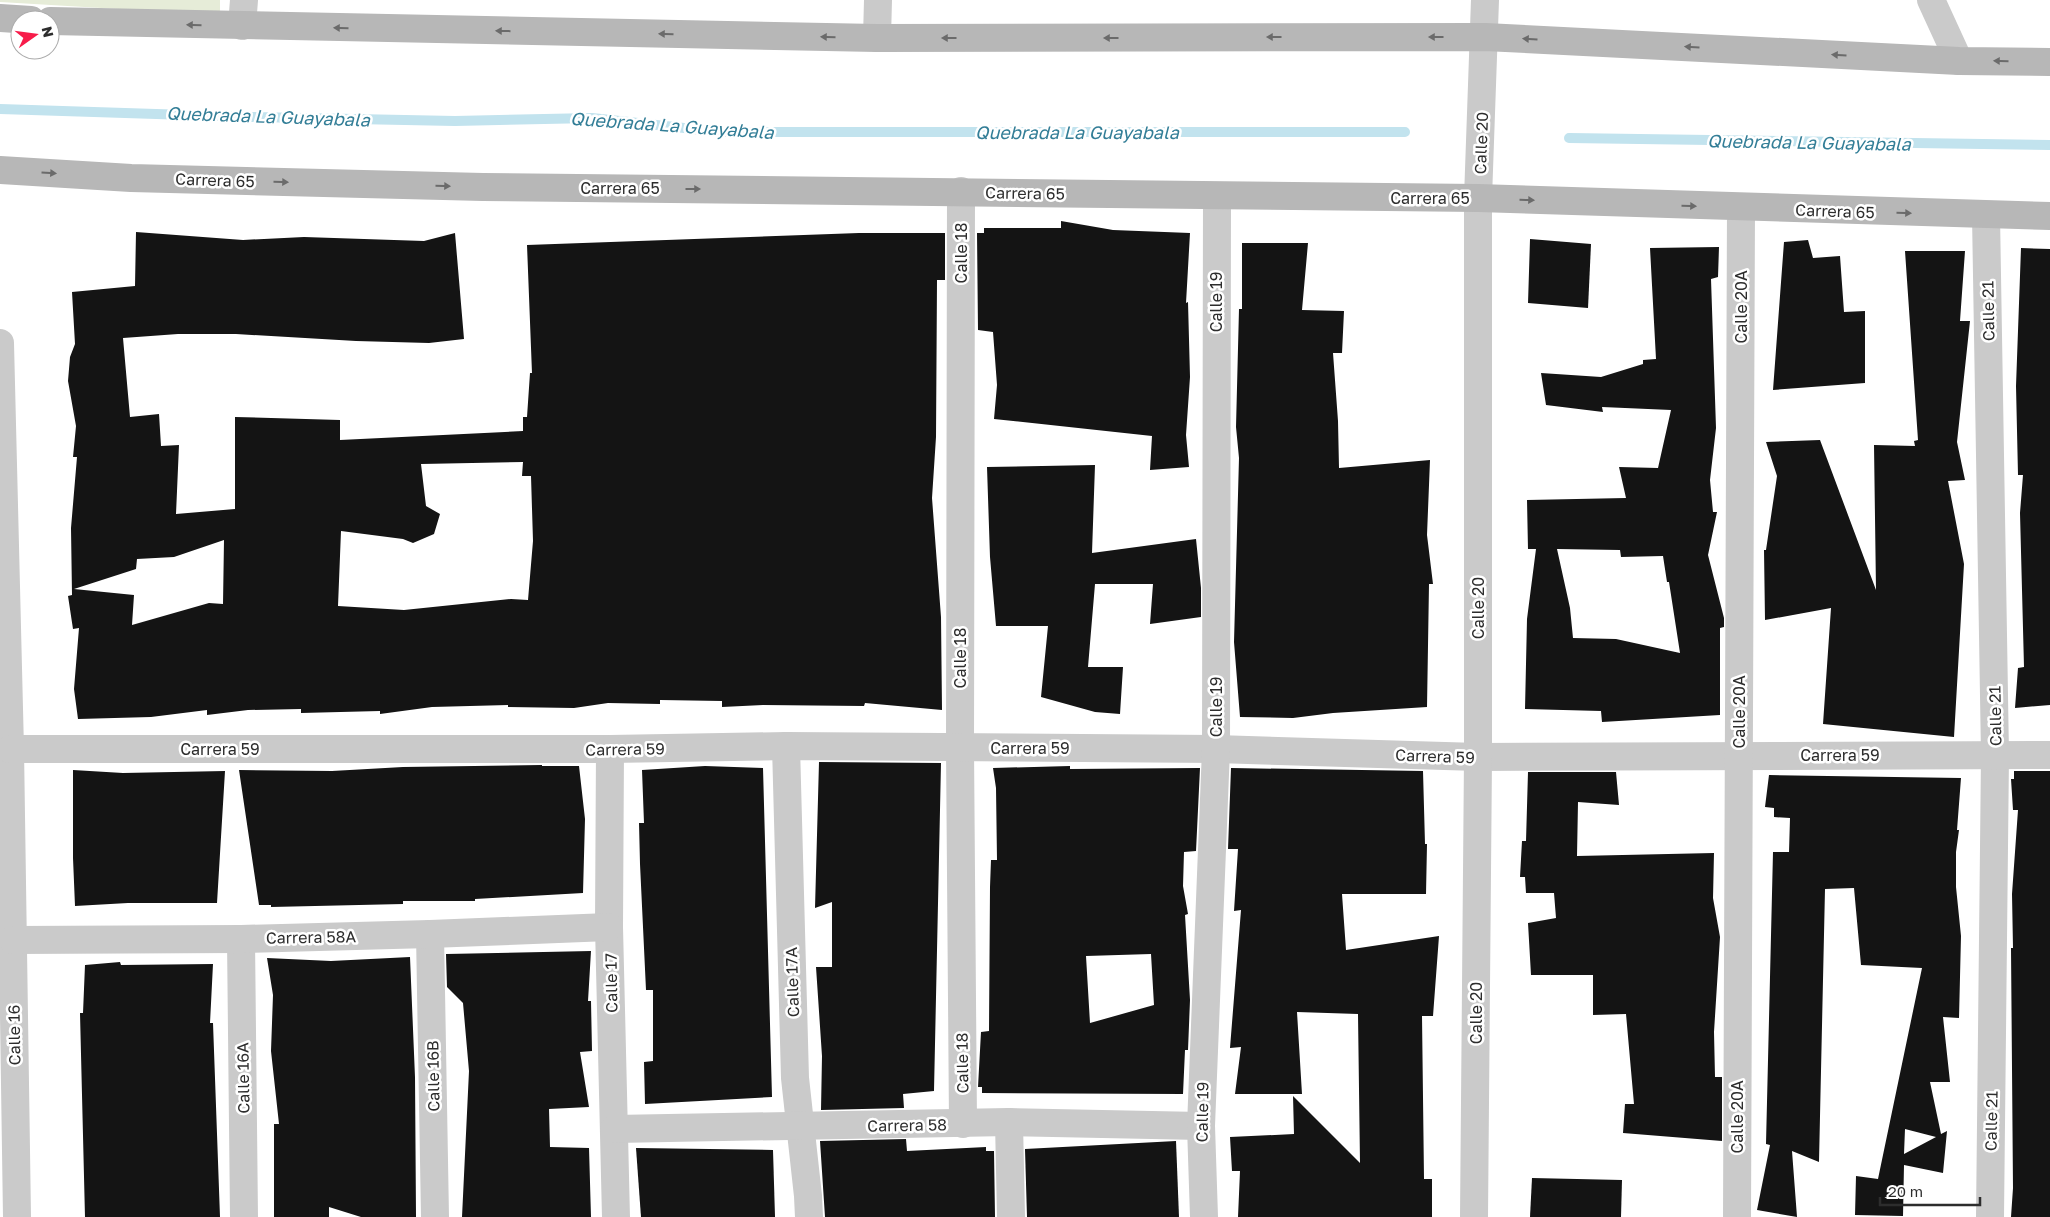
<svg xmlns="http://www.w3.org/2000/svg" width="2050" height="1217" font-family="'Golos Text',sans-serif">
  <rect width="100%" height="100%" fill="#fff"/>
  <path fill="#e6ecd8" d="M0 0H220V15L0 2Z"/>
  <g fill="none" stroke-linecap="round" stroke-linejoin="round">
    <g stroke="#c2e3ee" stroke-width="10">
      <path d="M0 109 250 117 455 121 592 118 721 132H1405"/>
      <path d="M1569 138 2050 145"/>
    </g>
  </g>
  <g fill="#141414" fill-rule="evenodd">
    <path d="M1061 221 1113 230 1190 233 1186 303 1188 302 1190 377 1186 435 1189 467 1150 470 1152 436 994 419 997 385 993 332 978 330 977 233H984V228H1061Z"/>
    <path d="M136 232 243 240 304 237 424 241 455 233 464 339 429 343 356 341 236 334H178L123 338 130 417 159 414 161 446 179 445 176 514 235 509V417L340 420V440L523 431V417H527L530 373H532L527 245 859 233H945V280H937L936 437 932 498 941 617 942 710 865 703 864 706 763 705 722 707V701L660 700V704L608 703 574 708 508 707V705L432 707 380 714V711L301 713V709L248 710 207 715V710L151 717 78 719 74 689 79 628 73 629 68 596 72 595 71 528 77 457H73L76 426 68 381 70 357 75 344 72 292 135 286ZM523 462 522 476H531L533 541 528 600 511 599 404 610 338 606 341 531 403 539 413 543 434 534 440 514 426 506 421 464ZM224 540 223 604 209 603 132 625 134 595 74 589 136 569 137 559 174 557Z"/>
    <path d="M1530 239 1591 244 1588 308 1528 303Z"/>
    <path d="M1808 240 1813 258 1840 256 1844 312 1865 311V383L1773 390 1784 242Z"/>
    <path d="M1242 243H1308L1302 310 1344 311 1342 353H1333L1338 421 1339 468 1430 460 1427 535 1433 584H1429L1427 707 1333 713 1293 718 1240 717 1234 642 1239 458 1236 427 1239 309H1242Z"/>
    <path d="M1719 247 1718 277 1711 279 1716 428 1710 480 1713 512H1717L1708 555 1724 618V627L1720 628V715L1602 722 1601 711 1525 709 1527 619 1536 549H1528L1527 500 1626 498 1619 467 1658 468 1671 410 1602 407 1603 412 1546 405 1541 373 1601 377 1643 364V360L1656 359 1650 248ZM1557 549 1620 550 1621 557 1663 556 1667 582H1669L1680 653 1616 639 1573 638 1570 608Z"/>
    <path d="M2021 248 2050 249V705L2015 708 2018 668 2024 667 2020 513 2023 475H2018L2016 386Z"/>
    <path d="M1905 251H1965L1960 321H1970L1957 442 1965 480 1948 481 1964 564 1954 737 1823 724 1831 608 1765 620 1764 550H1766L1777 476 1766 442 1820 440 1876 590 1874 445 1915 446 1914 441 1918 440Z"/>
    <path d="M1095 465 1092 553 1196 539 1201 588V617L1150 624 1153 584H1095L1088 667H1123L1120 714 1095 712 1041 697 1048 626H996L990 557 987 467Z"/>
    <path d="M819 762 941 763 934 1091 903 1094 904 1108 821 1110 822 1056 816 967H832V902L815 908Z"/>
    <path d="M542 765V766H579L585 819 583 893 475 899V901H403V904L271 907V905H259L239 770 332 771 403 767Z"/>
    <path d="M705 766 763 768 772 1097 645 1104 644 1062 653 1061V990H646L640 864 639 823H644L642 770Z"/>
    <path d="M1070 766V769L1200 768 1196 851 1184 852 1183 886 1188 914 1185 915 1190 1000 1188 1050H1185L1183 1094 982 1093V1087H978L981 1032 989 1031 990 887 991 860H997L996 788 993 768ZM1151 954 1154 1005 1090 1023 1086 956Z"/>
    <path d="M1231 768 1423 771 1425 844H1427L1426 894H1342L1346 950 1439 936 1433 1016H1422L1424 1179H1432V1217H1238L1240 1171H1232L1230 1137 1294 1134 1293 1096 1360 1163 1358 1014 1297 1012 1302 1094H1235L1241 1047 1230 1048 1241 910 1234 911 1238 849H1228Z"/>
    <path d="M73 770 123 773 225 771 217 903H128L75 906 73 858Z"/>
    <path d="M2014 771H2050V1217H2011L2013 1188 2011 948H2013L2012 894 2018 810H2013L2011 779H2014Z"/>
    <path d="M1528 772H1616L1619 805 1578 802 1577 856 1714 853 1713 898 1720 937 1714 1032 1715 1077H1722V1141L1623 1133 1625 1104H1634L1626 1014 1593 1015V975H1531L1528 923 1556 918 1554 893H1526L1525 877H1520L1522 841H1526Z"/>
    <path d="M1769 775 1961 778 1957 830H1959L1956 852V887L1961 936 1959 1018 1943 1017 1950 1082H1930L1941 1134 1947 1131 1943 1173 1904 1165 1903 1216 1855 1215 1856 1176 1878 1179 1922 968 1861 965 1854 888 1825 889 1819 1162 1792 1151 1797 1217 1757 1210 1770 1145 1766 1144 1773 852H1789L1790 818 1774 817V808L1765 807ZM1905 1129 1936 1137 1904 1154Z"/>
    <path d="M591 951 588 1001H591L592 1051 580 1052 589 1107 549 1109 550 1147 589 1148 591 1217H462L469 1071 463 1003 447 987 446 954Z"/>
    <path d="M410 957 415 1077 416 1217H361L329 1207V1217H274V1124H279L271 1051 273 995 267 958 331 961Z"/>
    <path d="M120 962 121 965 213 964 210 1023H213L220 1217H85L80 1013H83L85 965Z"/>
    <path d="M906 1139 907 1151 986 1147V1151H994L995 1217H825L820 1141Z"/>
    <path d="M1176 1141 1179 1217H1027L1025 1149Z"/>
    <path d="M636 1148 773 1150 775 1217H641Z"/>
    <path d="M1532 1178 1622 1180 1621 1217H1530Z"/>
  </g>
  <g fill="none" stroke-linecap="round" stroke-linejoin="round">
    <g stroke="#cacaca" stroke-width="28">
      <path d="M1931 0 1959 61"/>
      <path d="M242 26 244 0"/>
      <path d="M877 38 878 0"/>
      <path d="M961 191 960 748 963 1124"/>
      <path d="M1986 215 1995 755 1990 1217"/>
      <path d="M0 343 10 749 17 1217"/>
      <path d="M786 746 795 1078 808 1196 809 1217"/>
      <path d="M10 749H610L786 746 1216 749 1478 757 2050 755"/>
      <path d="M610 749 609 927 616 1217"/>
      <path d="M430 934 435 1217"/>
      <path d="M241 939 244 1217"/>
      <path d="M13 940 241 939 430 934 609 927"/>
      <path d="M1009 1122 1011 1217"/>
      <path d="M614 1129 1009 1122 1201 1126"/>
      <path d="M1204 1217 1201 1126 1216 749 1217 196"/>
      <path d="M1737 1217 1741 208"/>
    </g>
    <path stroke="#cacaca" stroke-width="28" d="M1474 1217 1478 757V198L1485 0"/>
    <g stroke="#b7b7b7" stroke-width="28">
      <path d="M0 18 31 20"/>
      <path d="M50 21 877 38 1485 37 1959 61 2050 62"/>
      <path d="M0 170 131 178 483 187 1478 198 2050 216"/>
    </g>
  </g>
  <defs><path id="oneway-solid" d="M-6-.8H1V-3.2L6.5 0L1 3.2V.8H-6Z" transform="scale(1.25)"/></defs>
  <g fill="#6b6b6b">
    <use href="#oneway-solid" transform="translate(194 25) rotate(-179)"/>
    <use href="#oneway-solid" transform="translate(341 28) rotate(-179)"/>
    <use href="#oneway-solid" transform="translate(503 31) rotate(-179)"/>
    <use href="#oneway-solid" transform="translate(666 34) rotate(-179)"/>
    <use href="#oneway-solid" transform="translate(828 37) rotate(-179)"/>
    <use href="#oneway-solid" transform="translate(1274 37) rotate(180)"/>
    <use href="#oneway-solid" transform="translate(1436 37) rotate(180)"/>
    <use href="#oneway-solid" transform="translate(949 38) rotate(180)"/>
    <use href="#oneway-solid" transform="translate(1111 38) rotate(180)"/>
    <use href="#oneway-solid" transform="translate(1530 39) rotate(-177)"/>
    <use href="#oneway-solid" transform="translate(1692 47) rotate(-177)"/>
    <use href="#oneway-solid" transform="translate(1839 55) rotate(-177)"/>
    <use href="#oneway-solid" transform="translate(2001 61) rotate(-179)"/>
    <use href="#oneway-solid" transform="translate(49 173) rotate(4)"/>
    <use href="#oneway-solid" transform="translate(281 182) rotate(2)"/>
    <use href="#oneway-solid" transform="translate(443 186) rotate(2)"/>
    <use href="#oneway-solid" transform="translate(693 189)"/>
    <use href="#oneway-solid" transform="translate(1527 200) rotate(2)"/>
    <use href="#oneway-solid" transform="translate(1689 206) rotate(2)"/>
    <use href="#oneway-solid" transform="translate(1904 213) rotate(2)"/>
  </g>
  <g text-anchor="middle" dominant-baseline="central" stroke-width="5" stroke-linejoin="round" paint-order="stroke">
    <g font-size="16" fill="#2d2d2d" stroke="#fff">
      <text transform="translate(1481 143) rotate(-88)">Calle 20</text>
      <text transform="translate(215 180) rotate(2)">Carrera 65</text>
      <text x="620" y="188">Carrera 65</text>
      <text transform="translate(1025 193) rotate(1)">Carrera 65</text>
      <text x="1430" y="198">Carrera 65</text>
      <text transform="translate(1835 211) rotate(2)">Carrera 65</text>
      <text transform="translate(961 253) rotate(-90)">Calle 18</text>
      <text transform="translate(1216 302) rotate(-90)">Calle 19</text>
      <text transform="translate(1741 307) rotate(-90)">Calle 20A</text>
      <text transform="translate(1988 311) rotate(-91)">Calle 21</text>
      <text transform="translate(1478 608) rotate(-90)">Calle 20</text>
      <text transform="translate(960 658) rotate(-90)">Calle 18</text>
      <text transform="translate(1216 707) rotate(-90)">Calle 19</text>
      <text transform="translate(1739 712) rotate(-90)">Calle 20A</text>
      <text transform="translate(1995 716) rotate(-91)">Calle 21</text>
      <text x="1030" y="748">Carrera 59</text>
      <text x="220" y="749">Carrera 59</text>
      <text transform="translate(625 749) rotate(-1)">Carrera 59</text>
      <text x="1840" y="755">Carrera 59</text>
      <text transform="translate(1435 756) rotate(2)">Carrera 59</text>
      <text transform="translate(311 937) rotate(-1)">Carrera 58A</text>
      <text transform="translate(792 982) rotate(-92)">Calle 17A</text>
      <text transform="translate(611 983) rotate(-91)">Calle 17</text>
      <text transform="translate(1476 1013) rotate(-90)">Calle 20</text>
      <text transform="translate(14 1035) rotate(-91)">Calle 16</text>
      <text transform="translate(962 1063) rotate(-91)">Calle 18</text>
      <text transform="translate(433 1076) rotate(-91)">Calle 16B</text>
      <text transform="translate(243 1078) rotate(-91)">Calle 16A</text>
      <text transform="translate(1202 1112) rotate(-89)">Calle 19</text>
      <text transform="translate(1737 1117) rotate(-90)">Calle 20A</text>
      <text transform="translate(1991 1121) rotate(-89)">Calle 21</text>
      <text transform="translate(907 1125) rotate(-1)">Carrera 58</text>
    </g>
    <g font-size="18" font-style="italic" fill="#337e97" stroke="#fff">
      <text transform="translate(268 116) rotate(2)">Quebrada La Guayabala</text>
      <text transform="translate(672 125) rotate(4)">Quebrada La Guayabala</text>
      <text x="1077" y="132">Quebrada La Guayabala</text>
      <text transform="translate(1809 142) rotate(1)">Quebrada La Guayabala</text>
    </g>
  </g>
  <g transform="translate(35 35) rotate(76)"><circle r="24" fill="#ffffff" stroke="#ababab"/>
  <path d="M0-4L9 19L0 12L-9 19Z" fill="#f71c4a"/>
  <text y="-8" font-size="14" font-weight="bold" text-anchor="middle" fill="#2d2d2d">N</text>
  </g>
  <path d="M1880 1197v8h100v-8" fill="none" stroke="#2d2d2d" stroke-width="2.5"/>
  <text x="1888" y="1197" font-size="15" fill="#2d2d2d" stroke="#ffffff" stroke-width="4" paint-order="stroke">20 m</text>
</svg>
